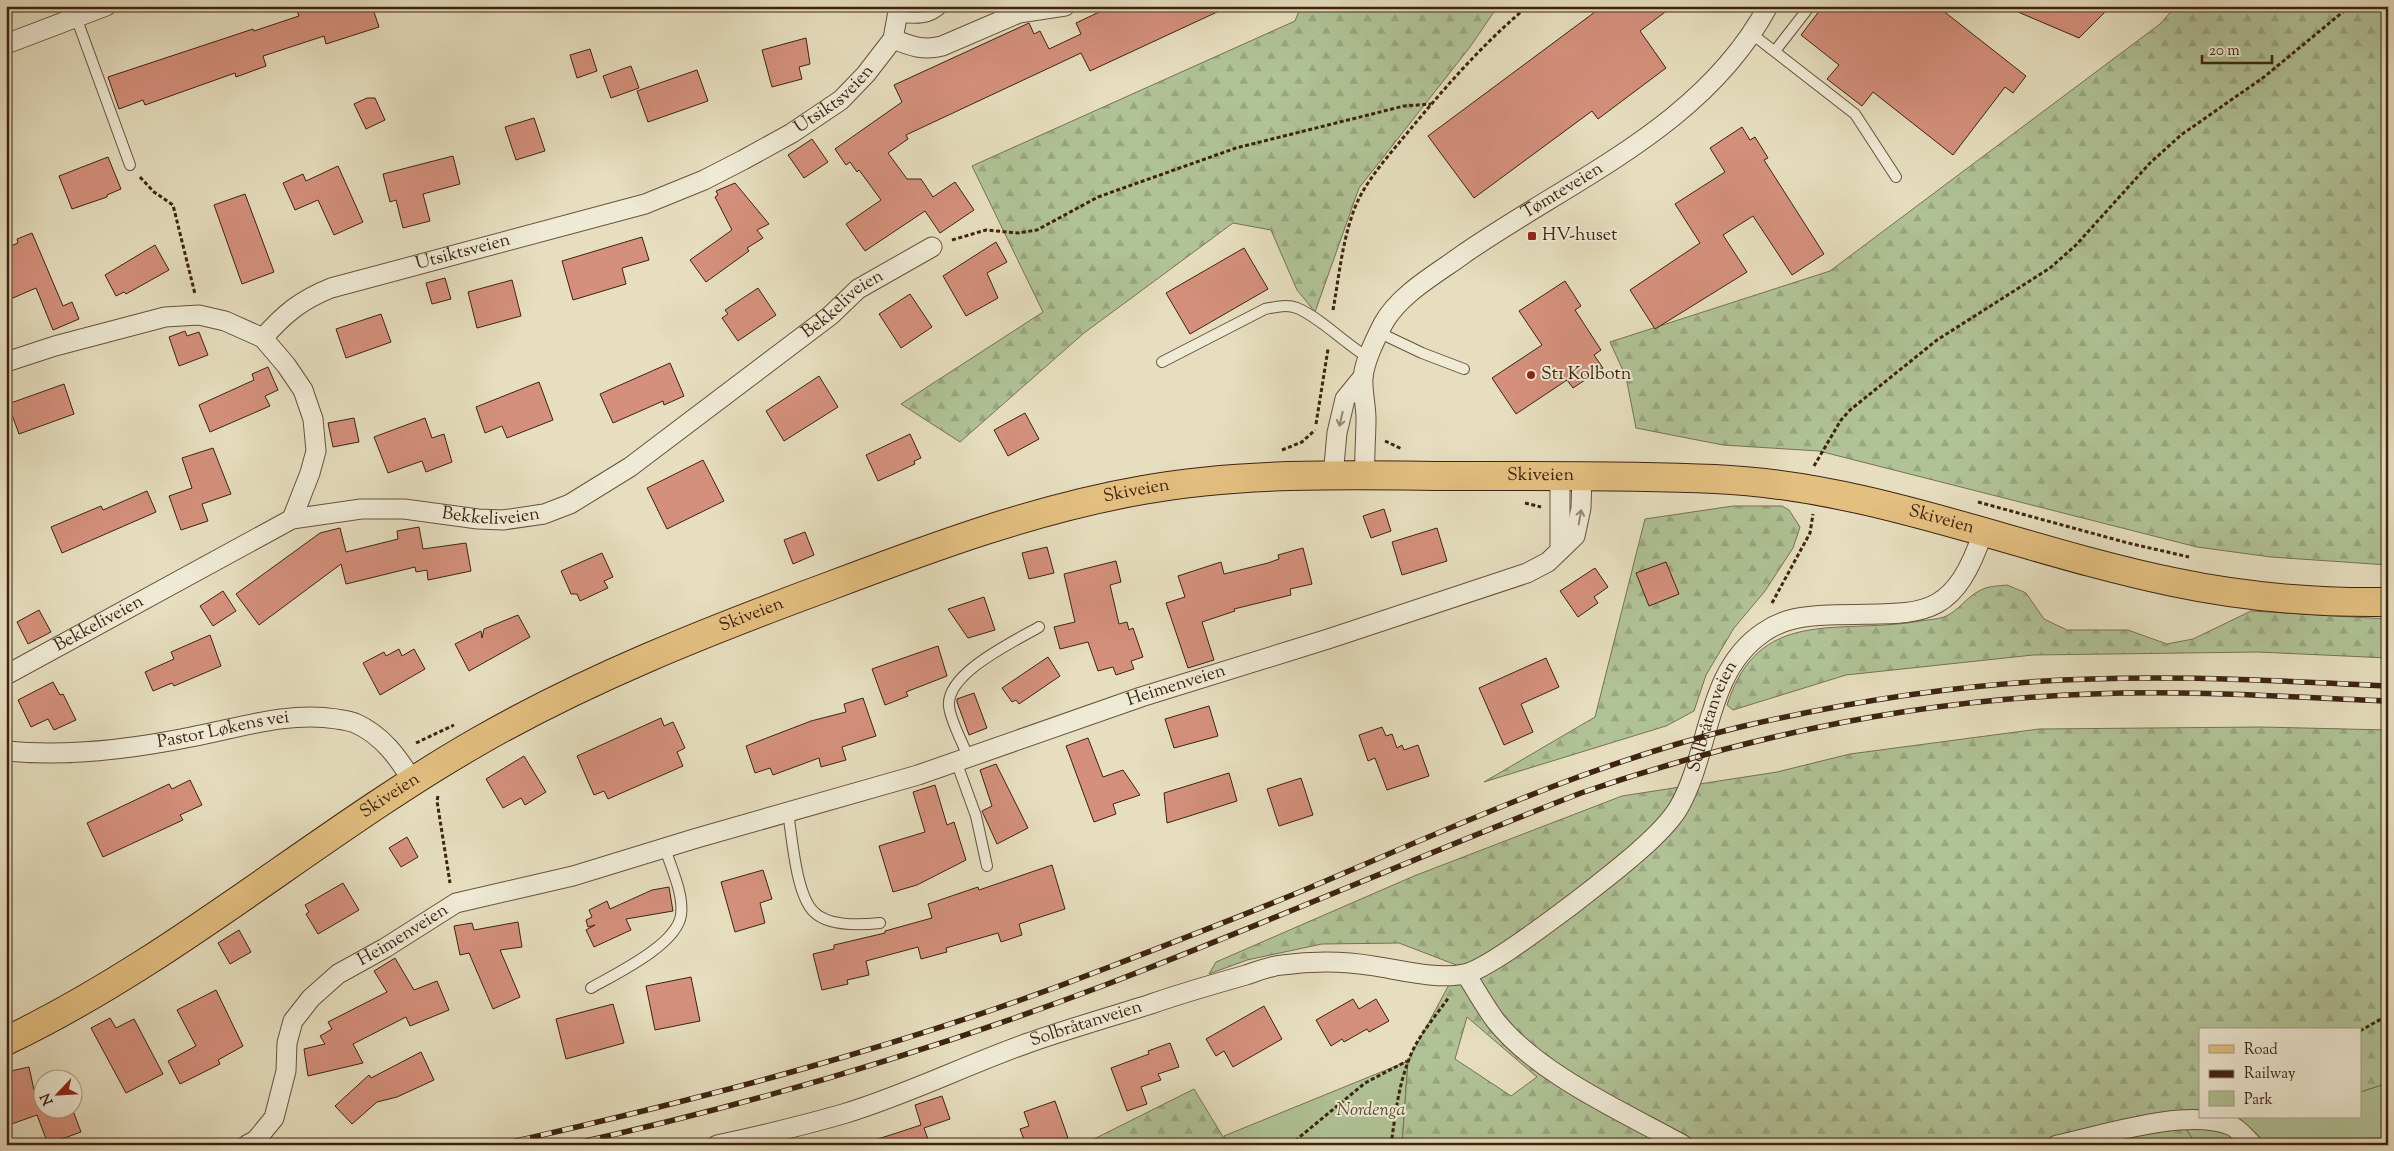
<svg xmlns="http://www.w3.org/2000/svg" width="2394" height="1151" font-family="'Sorts Mill Goudy',serif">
  <defs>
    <pattern id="forest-firs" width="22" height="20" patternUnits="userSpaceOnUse" patternTransform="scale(1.25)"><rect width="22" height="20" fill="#b0c296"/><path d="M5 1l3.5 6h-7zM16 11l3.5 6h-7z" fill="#98a680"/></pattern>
  </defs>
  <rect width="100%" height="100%" fill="#e6debf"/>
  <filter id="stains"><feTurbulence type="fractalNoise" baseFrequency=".004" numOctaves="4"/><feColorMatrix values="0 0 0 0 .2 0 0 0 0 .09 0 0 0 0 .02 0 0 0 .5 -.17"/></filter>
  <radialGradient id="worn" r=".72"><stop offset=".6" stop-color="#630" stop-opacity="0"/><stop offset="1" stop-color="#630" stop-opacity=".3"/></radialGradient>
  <g fill="#b0c296" stroke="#767253">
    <path d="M1408 1061 1402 1145H1228L1224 1136Z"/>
    <path d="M2388 1083V1145H2197L2174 1112 2200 1117H2360V1092Z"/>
  </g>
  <g fill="url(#forest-firs)" stroke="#767253" fill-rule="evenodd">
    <path d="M1301 6H1498L1470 47 1359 188 1315 312 1297 290 1271 230 1233 223 1084 333 960 442 901 404 1043 312 972 166 1295 21Z"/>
    <path d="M2176 6H2388V565L2271 557 2197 547 1819 451 1723 445 1636 428 1626 377 1610 342 1830 271 2160 24Z"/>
    <path d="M1733 506H1782L1789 510 1800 527 1793 548 1765 591 1734 628 1706 675 1694 711 1666 726 1484 782 1595 717 1645 519Z"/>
    <path d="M2007 585 2026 593 2044 619 2067 630H2128L2167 644 2193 639 2251 611 2388 619V658L2258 652 2033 655 1846 675 1733 710 1727 705C1758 607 1836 634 1914 622 1923 620 1935 620 1944 617 1958 612 1967 596 1981 590 1988 586 1999 586 2007 585Z"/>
    <path d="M2261 727 2388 730V1083L2360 1092V1030H2200V1113L2174 1112 2197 1145H1402L1408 1061 1459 966 1399 943 1322 944 1247 960 1209 974 1216 962 1414 876 1622 796 1777 772 1850 754 2039 729ZM1467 1017 1537 1077 1511 1096 1455 1059Z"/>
    <path d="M1194 1089 1228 1145H1085L1084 1144Z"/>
  </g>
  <g fill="#d4907c" stroke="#3d2310">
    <path d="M295 6H372L379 27 326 44 324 36 263 56 266 66 236 77 235 73 145 105 143 100 119 109 108 77 253 29 254 31 299 16Z"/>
    <path d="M1112 6H1230L1090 71 1081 53 906 135 908 139 888 153 907 179H921L933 197 955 182 974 210 940 233 925 211 865 251 846 224 881 200 859 170 857 172 850 162 846 165 835 149 902 102 894 85 1029 23 1034 34 1040 31 1049 49 1081 34 1076 23Z"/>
    <path d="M1603 6H1673L1640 31 1666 68 1598 119 1592 111 1474 198 1428 136Z"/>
    <path d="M1823 6H1937L2026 76 2013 93 2005 87 1953 155 1873 92 1862 106 1827 79 1839 65 1801 35Z"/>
    <path d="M2004 6H2111L2079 38Z"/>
    <path d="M806 38 810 64 799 67 802 79 772 87 762 50Z"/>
    <path d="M590 49 597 71 577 78 570 55Z"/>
    <path d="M631 66 639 88 611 98 603 76Z"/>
    <path d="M697 70 708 101 648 122 637 91Z"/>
    <path d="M367 98H375L385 120 366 129 354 104Z"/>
    <path d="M534 118 545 151 516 160 505 127Z"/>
    <path d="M1742 127 1750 140 1755 137 1768 158 1764 160 1824 254 1792 275 1753 216 1723 235 1747 272 1655 329 1630 290 1700 243 1675 204 1725 172 1710 148Z"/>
    <path d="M812 139 828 162 804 178 788 155Z"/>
    <path d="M453 156 460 184 423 194 430 221 403 228 396 200 390 202 383 174Z"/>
    <path d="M108 157 121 189 107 195V197L72 209 59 176Z"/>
    <path d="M338 166 363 222 334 235 318 200 295 210 283 183 303 174 306 181Z"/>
    <path d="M735 183 769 224 757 230 763 238 747 248 749 251 706 282 690 260 732 230 715 197 718 195 716 191Z"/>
    <path d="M245 194 274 272 242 284 214 205Z"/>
    <path d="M32 233 63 306 72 302 79 319 53 330 36 288 6 301V248L18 243 17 239Z"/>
    <path d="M642 237 649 260 622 268 626 284 573 300 562 261Z"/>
    <path d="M996 242 1007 262 987 273 998 298 966 316 943 276Z"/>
    <path d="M155 245 169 270 126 294 124 292 116 296 105 275Z"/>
    <path d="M1244 248 1268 289 1190 334 1166 293Z"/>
    <path d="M445 278 451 299 432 304 426 283Z"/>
    <path d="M512 280 521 316 477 328 468 292Z"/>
    <path d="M1565 281 1581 306 1575 310 1601 350 1594 355 1603 368 1573 388 1567 380 1516 414 1492 378 1542 345 1519 311Z"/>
    <path d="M758 288 776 315 738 341 722 318 728 314 725 310Z"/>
    <path d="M910 294 932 327 901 348 879 314Z"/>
    <path d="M381 314 391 342 346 358 336 329Z"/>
    <path d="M185 331 187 336 199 332 208 355 179 366 169 337Z"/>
    <path d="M670 363 684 396 664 405 663 401 613 423 600 394Z"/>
    <path d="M268 367 278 390 265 396 270 406 210 432 199 405 254 380 252 374Z"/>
    <path d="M819 376 838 407 784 441 766 411Z"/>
    <path d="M539 382 553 420 507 438 502 426 485 433 476 407Z"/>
    <path d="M64 384 74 414 19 434 8 404Z"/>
    <path d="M1025 413 1039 439 1008 456 994 430Z"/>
    <path d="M354 418 359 442 333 447 328 423Z"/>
    <path d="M425 418 432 438 444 434 452 462 426 472 422 461 388 473 374 437Z"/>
    <path d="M910 434 921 458 914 461 915 464 878 481 866 455Z"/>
    <path d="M213 448 231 494 202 504 208 521 181 530 169 496 192 488 182 458Z"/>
    <path d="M703 460 724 501 667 529 647 488Z"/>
    <path d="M147 491 156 512 62 553 51 527 101 506 103 510Z"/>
    <path d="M1384 509 1391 531 1371 538 1363 516Z"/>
    <path d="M419 527 423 549 466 543 471 571 428 580 427 570 416 572 415 567 346 584 341 564 259 625 236 594 320 533 340 528 346 552 398 539 397 531Z"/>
    <path d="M1437 528 1447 561 1402 575 1392 542Z"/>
    <path d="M805 532 814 555 793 564 784 540Z"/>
    <path d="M1047 547 1054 573 1029 579 1022 553Z"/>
    <path d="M1303 548 1312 584 1290 589 1291 595 1234 609 1235 611 1202 622 1214 660 1188 668 1166 603 1185 597 1178 576 1221 562 1224 574 1268 563 1279 559 1278 555Z"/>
    <path d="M602 553 613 577 604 581 608 588 580 601 577 594H571L561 571Z"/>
    <path d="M1116 561 1121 582 1110 585 1119 624 1127 622 1129 630 1133 628 1143 657 1131 661 1134 669 1116 675 1113 667 1098 671 1088 642 1060 649 1054 627 1075 622 1064 574Z"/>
    <path d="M1666 562 1679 594 1649 606 1636 573Z"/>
    <path d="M1595 568 1608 587 1594 597 1598 603 1578 617 1560 591Z"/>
    <path d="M223 591 236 611 213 626 200 606Z"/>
    <path d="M984 597 995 630 968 638 948 609Z"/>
    <path d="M39 610 51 632 28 644 17 622Z"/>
    <path d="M518 615 530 637 469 671 455 644 481 631 482 638 484 629Z"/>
    <path d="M210 635 221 666 174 686 172 683 153 691 145 672 174 659 171 652Z"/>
    <path d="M938 646 947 676 906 692 908 696 885 705 872 669Z"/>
    <path d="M399 649 402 656 414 649 425 669 380 695 363 663 384 652 386 656Z"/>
    <path d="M1048 657 1060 676 1019 704 1016 700 1012 702 1002 688Z"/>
    <path d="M1546 658 1559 687 1521 704 1533 732 1504 745 1479 688Z"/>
    <path d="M53 682 60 695 63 694 76 720 54 730 48 719 31 727 18 700Z"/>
    <path d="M974 693 987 728 969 735 957 702V699Z"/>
    <path d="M863 698 876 736 842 747 846 760 821 767 819 758 773 775 770 768 755 773 746 746 811 721 846 712 844 704Z"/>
    <path d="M1209 706 1218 736 1174 748 1165 719Z"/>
    <path d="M661 718 664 726 673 722 685 748 677 752 683 766 608 799 604 791 594 795 577 756Z"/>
    <path d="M1382 727 1386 736 1392 734 1397 748 1402 745 1404 750 1418 745 1429 776 1387 790 1375 758 1368 761 1359 735Z"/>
    <path d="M1088 738 1103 777 1123 770 1140 795 1113 804 1116 814 1094 822 1066 746Z"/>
    <path d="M524 756 546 792 525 805 521 798 503 808 486 779Z"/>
    <path d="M996 764 1028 828 997 844 982 811 992 806 980 770Z"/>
    <path d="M1229 773 1237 801 1167 823 1164 793Z"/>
    <path d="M1301 778 1313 815 1279 826 1267 789Z"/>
    <path d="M190 780 202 805 180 815 183 820 103 857 87 823 169 784 172 789Z"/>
    <path d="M935 785 947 825 954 822 966 860 917 885 893 892 879 846 925 832 913 792Z"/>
    <path d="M407 837 418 857 401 867 389 848Z"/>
    <path d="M1052 865 1065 909 1019 924 1022 935 1001 942 998 933 946 948 947 952 921 959 918 947 866 961 869 975 847 980 848 984 822 990 813 954 834 949V945L885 933V931L932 918 928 904 978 887 979 890Z"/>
    <path d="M763 870 772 899 760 903 765 923 735 932 721 882Z"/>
    <path d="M343 883 359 910 318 934 306 914 309 912 305 905Z"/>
    <path d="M669 887 673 911 626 919 631 930 594 947 586 930 595 925 588 927 586 920 592 917 589 910 607 901 610 909 652 890Z"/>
    <path d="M518 922 522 947 500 950 520 997 493 1009 469 953 460 955 454 926 472 923 474 930Z"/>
    <path d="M239 930 251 952 230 964 218 943Z"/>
    <path d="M395 958 414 990 437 981 449 1010 410 1026 406 1017 353 1044 363 1063 308 1076 304 1049 325 1044 320 1036 332 1029 328 1022 387 992 374 971Z"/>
    <path d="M691 977 700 1021 655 1030 646 986Z"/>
    <path d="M216 990 243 1046 218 1060 220 1064 180 1084 168 1061 196 1046 177 1010Z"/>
    <path d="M1353 999 1359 1009 1376 999 1389 1021 1369 1032 1367 1029 1344 1042 1342 1039 1331 1046 1316 1020Z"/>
    <path d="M613 1004 624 1043 566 1059 556 1019Z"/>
    <path d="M1264 1006 1282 1039 1233 1067 1224 1051 1216 1056 1206 1039Z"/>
    <path d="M110 1018 116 1028 134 1019 163 1074 126 1093 91 1028Z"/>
    <path d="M1170 1043 1179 1067 1158 1074 1161 1080 1141 1087 1147 1104 1127 1111 1111 1068 1149 1054 1148 1051Z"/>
    <path d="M421 1052 434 1080 397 1097 377 1102 352 1124 335 1106 369 1075 371 1078Z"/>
    <path d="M29 1067 34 1090 42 1087V1108H72L81 1132 48 1144 37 1115 6 1126V1100L11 1098 6 1072Z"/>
    <path d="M72 1083 78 1099 72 1101Z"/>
    <path d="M942 1096 950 1119 924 1128 930 1145H872V1141L921 1125 915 1105Z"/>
    <path d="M1055 1101 1068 1138 1049 1145H1026L1020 1129 1029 1126 1024 1112Z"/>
  </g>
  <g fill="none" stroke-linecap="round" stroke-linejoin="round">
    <defs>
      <g id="service">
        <path d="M897 16C914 19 931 20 943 6"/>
        <path d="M76 17 130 165"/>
        <path d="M1752 34 1855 114 1896 177"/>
        <path d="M1775 51 1810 6"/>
        <path d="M1380 333 1422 353 1464 369"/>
        <path d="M1162 362 1265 309C1275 307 1287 304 1297 308 1321 318 1345 344 1369 358"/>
        <path d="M968 757C963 743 950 720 949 706 946 673 1015 641 1039 627"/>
        <path d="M956 761 976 816 987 866"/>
        <path d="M788 812C792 837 796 895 814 912 829 927 861 925 880 923"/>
        <path d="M591 988C615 974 677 945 681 915 684 894 671 868 665 848"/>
      </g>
      <g id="minor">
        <path d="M893 39C911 46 923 51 942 46L1019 13 1065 6"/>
        <path d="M6 44 106 6"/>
        <path id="s1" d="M263 338C284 314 301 300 331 288L645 204 704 180 743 160 792 133 841 100 866 74 893 39 899 6"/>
        <path d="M6 362 55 346 165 317 199 315 225 321 263 338 286 365 303 390 313 419 316 451 310 473 292 519"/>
        <path id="s2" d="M1365 475C1364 456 1366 438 1366 419 1366 405 1362 391 1363 377 1365 360 1375 340 1383 324 1399 294 1438 273 1465 253 1572 179 1704 126 1768 6"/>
        <path d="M1333 476 1337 433 1345 399 1363 377"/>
        <path d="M1560 476V550"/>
        <path id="s3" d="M6 675 292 519 361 509H404L478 519 503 520 544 514 570 504 630 467 831 315 858 289 932 247"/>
        <path id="s4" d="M6 751C66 757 132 749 191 737 240 728 287 711 337 719 343 720 350 721 355 723 382 735 398 757 413 782"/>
        <path d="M1466 974C1475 989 1484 1005 1495 1020 1537 1074 1624 1112 1683 1145"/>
        <path id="s5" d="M247 1145 256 1140 274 1118 286 1071 287 1043 293 1021 311 998 338 974 385 948 456 903 573 876 697 838 918 775 1141 697 1328 639 1527 573 1548 562 1575 536 1581 508 1582 476"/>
        <path id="s6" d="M717 1145C759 1136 801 1126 843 1114 906 1095 966 1065 1028 1043 1068 1029 1110 1017 1151 1004 1182 993 1214 984 1246 975 1258 971 1270 966 1282 965 1311 961 1345 961 1374 966 1400 970 1439 980 1464 974 1487 970 1551 920 1573 904 1601 882 1662 837 1679 807 1711 751 1705 671 1764 632 1784 618 1805 616 1829 615 1916 611 1951 628 1983 532"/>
        <path d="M2057 1145C2104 1135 2185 1108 2230 1125 2238 1128 2247 1139 2253 1145"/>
      </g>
      <g id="primary">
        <path id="s7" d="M6 1041C175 960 317 834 479 741 589 678 708 631 827 587 930 548 1034 509 1143 490 1243 472 1346 475 1447 476 1536 476 1626 475 1715 479 1873 486 2019 550 2173 582 2244 597 2316 603 2388 602"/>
      </g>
    </defs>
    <use href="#service" stroke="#67523c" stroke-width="12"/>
    <use href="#minor" stroke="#67523c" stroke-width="21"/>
    <use href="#primary" stroke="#3d2310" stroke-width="30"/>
    <g stroke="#3d2310" stroke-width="3" stroke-dasharray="4 2.5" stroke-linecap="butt">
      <path d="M140 177 154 192 173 205 195 294"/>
      <path d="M952 240 986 230 1018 233 1037 230 1098 197 1236 148 1404 106 1431 104"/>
      <path d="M1333 310C1339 277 1342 242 1354 210 1364 183 1385 160 1403 138 1442 91 1481 45 1528 6"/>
      <path d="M1316 424 1328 349"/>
      <path d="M1385 441 1402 449"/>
      <path d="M1282 450 1302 442 1315 430"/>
      <path d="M1814 466 1841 420 1850 410 1937 340 2050 268 2076 245 2150 163 2181 135 2264 77 2350 6"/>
      <path d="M1978 502 2128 543 2189 557"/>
      <path d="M1525 503 1541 507"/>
      <path d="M1772 603 1810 533 1813 514"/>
      <path d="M416 743 454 725"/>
      <path d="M438 796 437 801 450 883"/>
      <path d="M2360 1031 2388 1015"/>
      <path d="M1290 1145 1365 1083 1407 1061"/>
      <path d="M1391 1145C1395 1117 1398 1088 1408 1062 1416 1038 1435 1017 1449 997"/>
    </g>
    <use href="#service" stroke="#efead5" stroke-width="10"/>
    <use href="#minor" stroke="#efead5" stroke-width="19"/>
    <use href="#primary" stroke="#e3bf80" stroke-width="28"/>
    <defs>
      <g id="rail">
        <path d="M498 1145C703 1099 909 1045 1104 969 1169 944 1234 919 1297 893 1442 832 1587 764 1740 727 1855 700 1974 682 2092 679 2191 676 2289 681 2388 686"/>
        <path d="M568 1145C750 1105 931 1051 1105 985 1265 924 1421 855 1581 793 1746 736 1917 700 2092 694 2190 690 2289 697 2388 701"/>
      </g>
    </defs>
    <use href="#rail" stroke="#3d2310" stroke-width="5.5"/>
    <use href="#rail" stroke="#efead5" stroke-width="4" stroke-dasharray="11" stroke-linecap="butt"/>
  </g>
  <defs><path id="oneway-shaft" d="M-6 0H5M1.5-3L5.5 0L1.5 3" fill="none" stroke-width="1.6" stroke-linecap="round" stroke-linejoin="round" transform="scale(1.25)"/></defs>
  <g stroke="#968672">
    <use href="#oneway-shaft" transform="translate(1341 419) rotate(103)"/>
    <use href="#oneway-shaft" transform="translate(1580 517) rotate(-80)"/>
  </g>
  <g fill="#8f2418" stroke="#efead5" stroke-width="2">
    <rect x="1527" y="231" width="10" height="10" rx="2.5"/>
    <circle cx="1531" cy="375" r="5"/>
  </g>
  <g text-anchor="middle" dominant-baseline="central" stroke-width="4" stroke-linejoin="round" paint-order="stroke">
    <g font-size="18" fill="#3d2310" stroke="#efead5">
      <text stroke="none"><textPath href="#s1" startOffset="628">Utsiktsveien</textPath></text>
      <text stroke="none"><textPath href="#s2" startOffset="380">Tømteveien</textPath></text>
      <text stroke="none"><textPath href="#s1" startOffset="222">Utsiktsveien</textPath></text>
      <text stroke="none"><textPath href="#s3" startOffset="946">Bekkeliveien</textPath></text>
      <text stroke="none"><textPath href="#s7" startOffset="1671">Skiveien</textPath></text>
      <text stroke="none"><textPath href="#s7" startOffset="1266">Skiveien</textPath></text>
      <text stroke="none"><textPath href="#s3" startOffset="526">Bekkeliveien</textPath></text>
      <text stroke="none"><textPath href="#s7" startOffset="2076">Skiveien</textPath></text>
      <text stroke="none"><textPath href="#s7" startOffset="861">Skiveien</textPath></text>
      <text stroke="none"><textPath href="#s3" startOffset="106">Bekkeliveien</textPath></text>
      <text stroke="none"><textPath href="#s5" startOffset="1094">Heimenveien</textPath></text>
      <text stroke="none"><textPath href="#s6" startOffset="1148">Solbråtanveien</textPath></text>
      <text stroke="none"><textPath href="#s4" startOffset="219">Pastor Løkens vei</textPath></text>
      <text stroke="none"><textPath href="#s7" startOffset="456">Skiveien</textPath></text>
      <text stroke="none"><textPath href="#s5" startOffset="279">Heimenveien</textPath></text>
      <text stroke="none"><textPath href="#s6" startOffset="389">Solbråtanveien</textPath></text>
    </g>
    <g font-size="18" fill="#3d2310" stroke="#efead5" text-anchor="start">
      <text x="1542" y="236">HV-huset</text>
      <text x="1541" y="375">St1 Kolbotn</text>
    </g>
    <g font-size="18" font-style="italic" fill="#5a4b32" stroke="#efead5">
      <text x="1371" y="1111">Nordenga</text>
    </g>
  </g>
  <rect width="2394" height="1151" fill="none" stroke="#e6debf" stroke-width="25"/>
  <rect x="8" y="8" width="2379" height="1136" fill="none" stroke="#3d2310" stroke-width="2.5"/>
  <rect x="12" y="12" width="2369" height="1126" fill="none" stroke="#3d2310"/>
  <rect x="2199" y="1028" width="162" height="90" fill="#efead5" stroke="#a89a86"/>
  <rect x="2209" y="1045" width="25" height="8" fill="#e3bf80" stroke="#a89a86"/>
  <text x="2244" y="1054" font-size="15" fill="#3d2310">Road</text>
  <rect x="2209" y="1070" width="25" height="8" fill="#3d2310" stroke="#a89a86"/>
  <text x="2244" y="1078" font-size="15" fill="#3d2310">Railway</text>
  <rect x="2209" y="1091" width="25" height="15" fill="#b0c296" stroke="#a89a86"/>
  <text x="2244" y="1104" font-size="15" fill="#3d2310">Park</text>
  <g transform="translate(58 1094) rotate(245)"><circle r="24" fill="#efead5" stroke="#a89a86"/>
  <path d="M0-4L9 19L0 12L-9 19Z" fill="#8f2418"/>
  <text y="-8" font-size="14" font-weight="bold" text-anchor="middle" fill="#3d2310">N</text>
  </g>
  <path d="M2202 55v8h70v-8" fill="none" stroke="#3d2310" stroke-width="2.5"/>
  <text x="2209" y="55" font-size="15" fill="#3d2310" stroke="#efead5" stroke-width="4" paint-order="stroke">20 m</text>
  <rect width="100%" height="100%" filter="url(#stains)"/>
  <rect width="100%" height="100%" fill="url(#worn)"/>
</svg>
